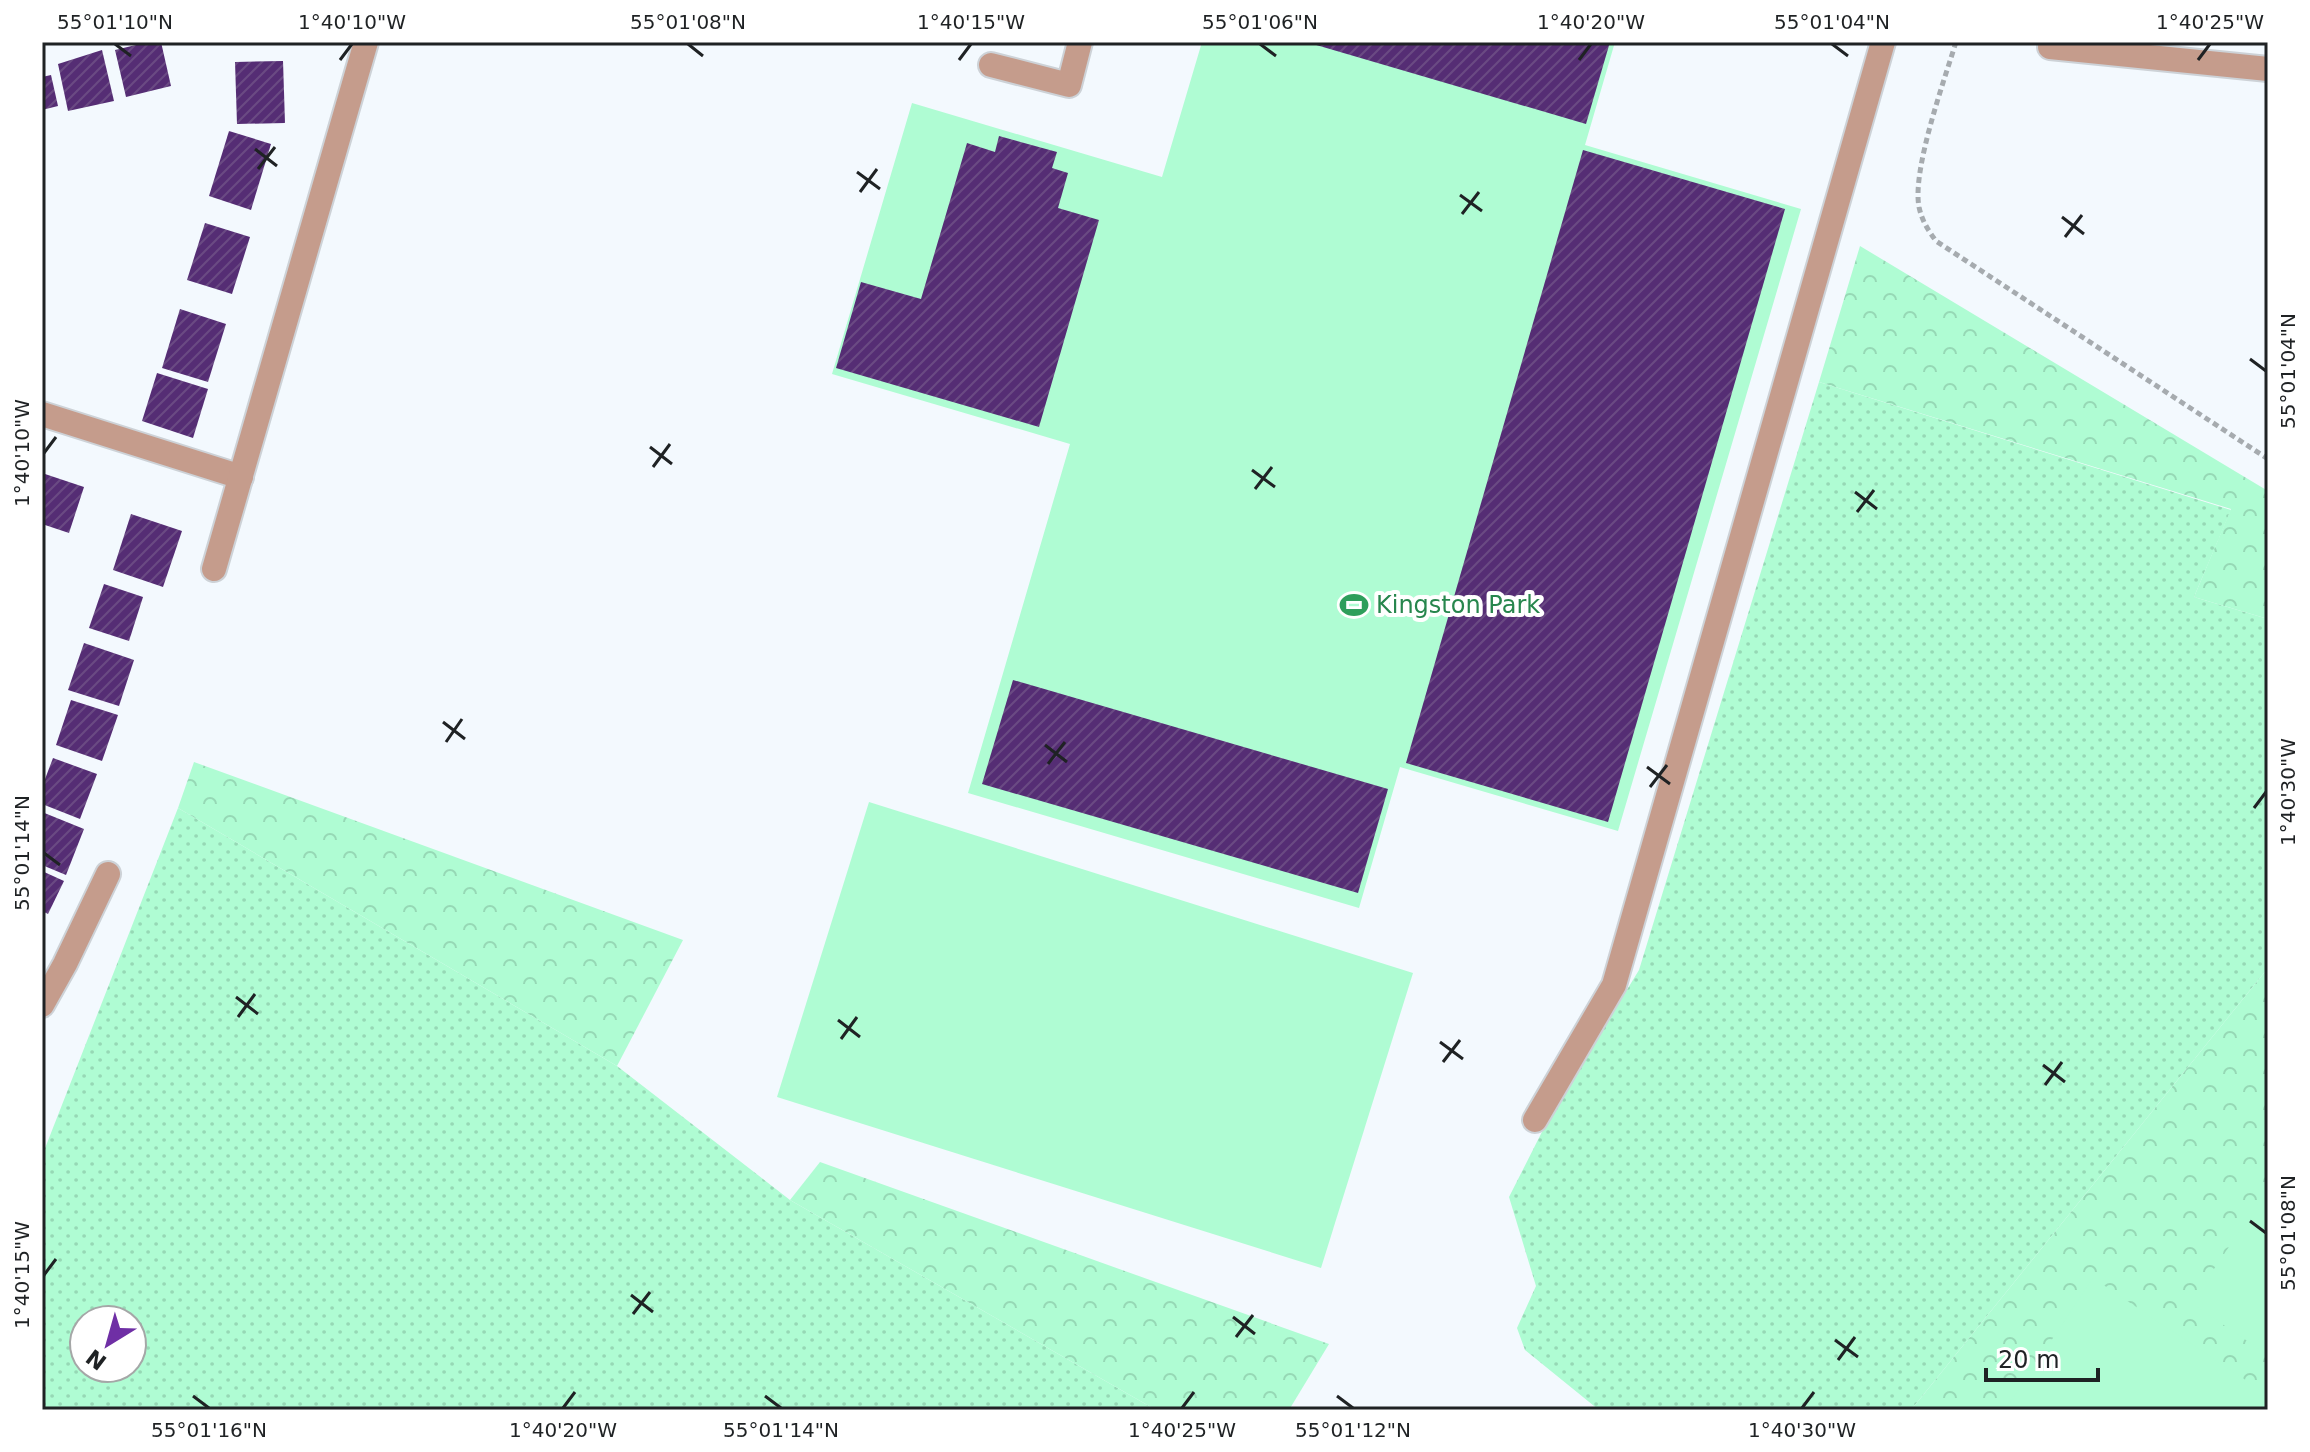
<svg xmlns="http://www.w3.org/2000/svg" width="2310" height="1452" font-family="'DejaVu Sans',sans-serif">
  <defs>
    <pattern id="grass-dots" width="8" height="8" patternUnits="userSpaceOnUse" patternTransform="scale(2)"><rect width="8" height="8" fill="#affcd3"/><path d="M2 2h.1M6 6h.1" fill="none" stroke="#96d8b5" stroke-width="1.8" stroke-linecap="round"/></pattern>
    <pattern id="forest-crowns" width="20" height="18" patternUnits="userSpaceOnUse" patternTransform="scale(2)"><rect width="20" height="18" fill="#affcd3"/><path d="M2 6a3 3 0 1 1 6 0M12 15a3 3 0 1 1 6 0" fill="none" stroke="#96d8b5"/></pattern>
    <pattern id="building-hatch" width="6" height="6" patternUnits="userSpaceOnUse" patternTransform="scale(2)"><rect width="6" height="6" fill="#552d74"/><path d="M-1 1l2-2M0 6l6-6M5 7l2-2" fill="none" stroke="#6a4a83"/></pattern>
  </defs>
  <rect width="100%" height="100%" fill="#f3f9fe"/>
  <g fill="url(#grass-dots)" fill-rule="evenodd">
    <path d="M1819 382 2231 510 2194 597 2268 619V968L1911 1410H1599L1525 1350 1517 1328 1536 1286 1509 1197 1549 1118 1639 970Z"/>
    <path d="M178 808 617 1066 790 1200 1156 1410H42V1156ZM84 1320H132V1368H84Z"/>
  </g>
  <g fill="url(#forest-crowns)">
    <path d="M1860 246 2268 491V619L2194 597 2231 509 1819 382Z"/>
    <path d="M194 762 683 940 617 1066 178 808Z"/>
    <path d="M2268 968V1410H1911Z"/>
    <path d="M820 1162 1329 1344 1289 1410H1156L790 1200Z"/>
  </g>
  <g fill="#affcd3">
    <path d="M1202 42H1615L1585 145 1801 209 1618 831 1400 767 1359 908 968 793 1070 444 832 374 912 103 1162 177Z"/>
    <path d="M869 802 1413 973 1321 1268 777 1097Z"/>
    <path d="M2268 1189V1355L2191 1303Z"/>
    <path d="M2093 1278 2268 1395V1410H2005Z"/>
  </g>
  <g fill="url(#building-hatch)">
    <path d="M139 42H161L171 86 126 97 115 50 140 44Z"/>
    <path d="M1306 42H1610L1586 124Z"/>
    <path d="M102 50 114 101 68 111 58 64Z"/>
    <path d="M283 61 285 123 237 124 235 62Z"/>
    <path d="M51 75 58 106 42 110V77Z"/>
    <path d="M229 131 271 144 251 210 209 196Z"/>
    <path d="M999 136 1057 152 1052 168 1068 173 1058 208 1099 220 1039 427 836 368 861 282 921 299 967 143 995 152Z"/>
    <path d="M1583 150 1785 209 1608 822 1406 763Z"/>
    <path d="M205 223 250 237 232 294 187 280Z"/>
    <path d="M180 309 226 324 208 382 162 368Z"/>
    <path d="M157 373 208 389 193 438 142 421Z"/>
    <path d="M42 473 84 487 69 533 42 524Z"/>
    <path d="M131 514 182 531 163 587 113 570Z"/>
    <path d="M104 584 143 597 129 641 89 628Z"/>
    <path d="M84 643 134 660 119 706 68 690Z"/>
    <path d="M1013 680 1388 789 1358 893 982 784Z"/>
    <path d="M71 700 118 715 102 761 56 745Z"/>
    <path d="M53 758 97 774 80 819 42 804V787Z"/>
    <path d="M42 812 84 829 66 875 42 865Z"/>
    <path d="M42 871 64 881 48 914 42 911Z"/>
  </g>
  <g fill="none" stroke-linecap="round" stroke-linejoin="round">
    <defs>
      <g id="minor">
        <path d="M2050 47 2268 69"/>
        <path d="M991 65 1069 85 1080 42"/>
        <path d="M42 414 241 477"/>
        <path d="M214 569 366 42"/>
        <path d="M42 1005 65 964 108 874"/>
        <path d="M1535 1120 1614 985 1883 42"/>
      </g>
    </defs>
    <use href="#minor" stroke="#cdd2d7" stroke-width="28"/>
    <path stroke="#a6abaf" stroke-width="5" stroke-dasharray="6 4" stroke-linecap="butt" d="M1956 42C1944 81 1912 170 1919 207 1922 221 1928 230 1936 241L2268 459"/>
    <use href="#minor" stroke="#c59c8c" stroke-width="24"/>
  </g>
  <path fill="none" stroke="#1f2224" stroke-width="3" d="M115 44 131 56M688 44 703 56M1260 44 1276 56M1832 44 1848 56M340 60 352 44M959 60 971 44M1579 60 1591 44M2198 60 2210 44M255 149 277 166M258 169 275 147M857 172 880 189M860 192 877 169M1460 195 1482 211M1462 214 1479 192M2062 217 2084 234M2065 237 2082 215M2250 359 2266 371M650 447 672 464M44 453 56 437M653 467 670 444M1252 470 1275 487M1255 489 1272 467M1855 492 1877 509M1857 512 1874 490M443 722 465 739M446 742 462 719M1045 745 1067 762M1048 764 1065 742M1647 767 1670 784M1650 787 1667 765M2254 808 2266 792M44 853 60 865M236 997 258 1014M238 1017 255 994M838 1020 860 1037M841 1039 857 1017M1440 1042 1463 1059M1443 1062 1460 1040M2043 1065 2065 1082M2045 1085 2062 1062M2250 1221 2266 1233M44 1275 56 1259M631 1295 653 1312M633 1314 650 1292M1233 1317 1255 1334M1236 1337 1253 1315M1835 1340 1858 1357M1838 1360 1855 1337M193 1396 209 1408M765 1396 781 1408M1337 1396 1353 1408M563 1408 575 1392M1182 1408 1194 1392M1802 1408 1814 1392"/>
  <defs>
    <symbol id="stadium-bare" viewBox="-9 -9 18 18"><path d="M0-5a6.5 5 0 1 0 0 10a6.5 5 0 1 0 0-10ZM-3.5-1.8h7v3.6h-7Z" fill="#2e9e5b" stroke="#fff" stroke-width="2.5" paint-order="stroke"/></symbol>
  </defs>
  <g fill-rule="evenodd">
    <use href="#stadium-bare" x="1334" y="585" width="40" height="40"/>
  </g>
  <g text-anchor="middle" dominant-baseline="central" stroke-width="8" stroke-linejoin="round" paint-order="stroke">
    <g font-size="24" fill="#27864d" stroke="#fff" text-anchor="start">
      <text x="1376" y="605">Kingston Park</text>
    </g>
  </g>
  <rect width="2310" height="1452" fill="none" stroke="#ffffff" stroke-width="88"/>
  <g transform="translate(108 1344) rotate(217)"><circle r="38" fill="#ffffff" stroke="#a5a7a7" stroke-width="2"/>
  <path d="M0-6L14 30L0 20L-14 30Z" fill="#6f2fa5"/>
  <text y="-12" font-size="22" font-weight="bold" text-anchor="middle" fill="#1f2224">N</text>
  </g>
  <path d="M1986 1368v12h112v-12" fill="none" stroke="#1f2224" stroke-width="4"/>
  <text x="1998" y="1368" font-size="24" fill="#1f2224" stroke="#ffffff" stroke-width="6" paint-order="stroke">20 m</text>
  <rect x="44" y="44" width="2222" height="1364" fill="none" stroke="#1f2224" stroke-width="3"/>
  <g font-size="20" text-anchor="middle" fill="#1f2224">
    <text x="115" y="29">55°01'10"N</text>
    <text x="352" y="29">1°40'10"W</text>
    <text x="688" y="29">55°01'08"N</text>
    <text x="971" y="29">1°40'15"W</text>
    <text x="1260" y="29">55°01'06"N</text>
    <text x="1591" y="29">1°40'20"W</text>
    <text x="1832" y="29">55°01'04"N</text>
    <text x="2210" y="29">1°40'25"W</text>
    <text transform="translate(2288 371) rotate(-90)" y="7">55°01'04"N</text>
    <text transform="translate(22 453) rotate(-90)" y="7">1°40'10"W</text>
    <text transform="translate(2288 792) rotate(-90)" y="7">1°40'30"W</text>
    <text transform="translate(22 853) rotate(-90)" y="7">55°01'14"N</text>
    <text transform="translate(2288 1233) rotate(-90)" y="7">55°01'08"N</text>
    <text transform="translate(22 1275) rotate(-90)" y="7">1°40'15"W</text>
    <text x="209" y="1437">55°01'16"N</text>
    <text x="563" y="1437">1°40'20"W</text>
    <text x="781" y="1437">55°01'14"N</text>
    <text x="1182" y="1437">1°40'25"W</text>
    <text x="1353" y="1437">55°01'12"N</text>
    <text x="1802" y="1437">1°40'30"W</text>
  </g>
</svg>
